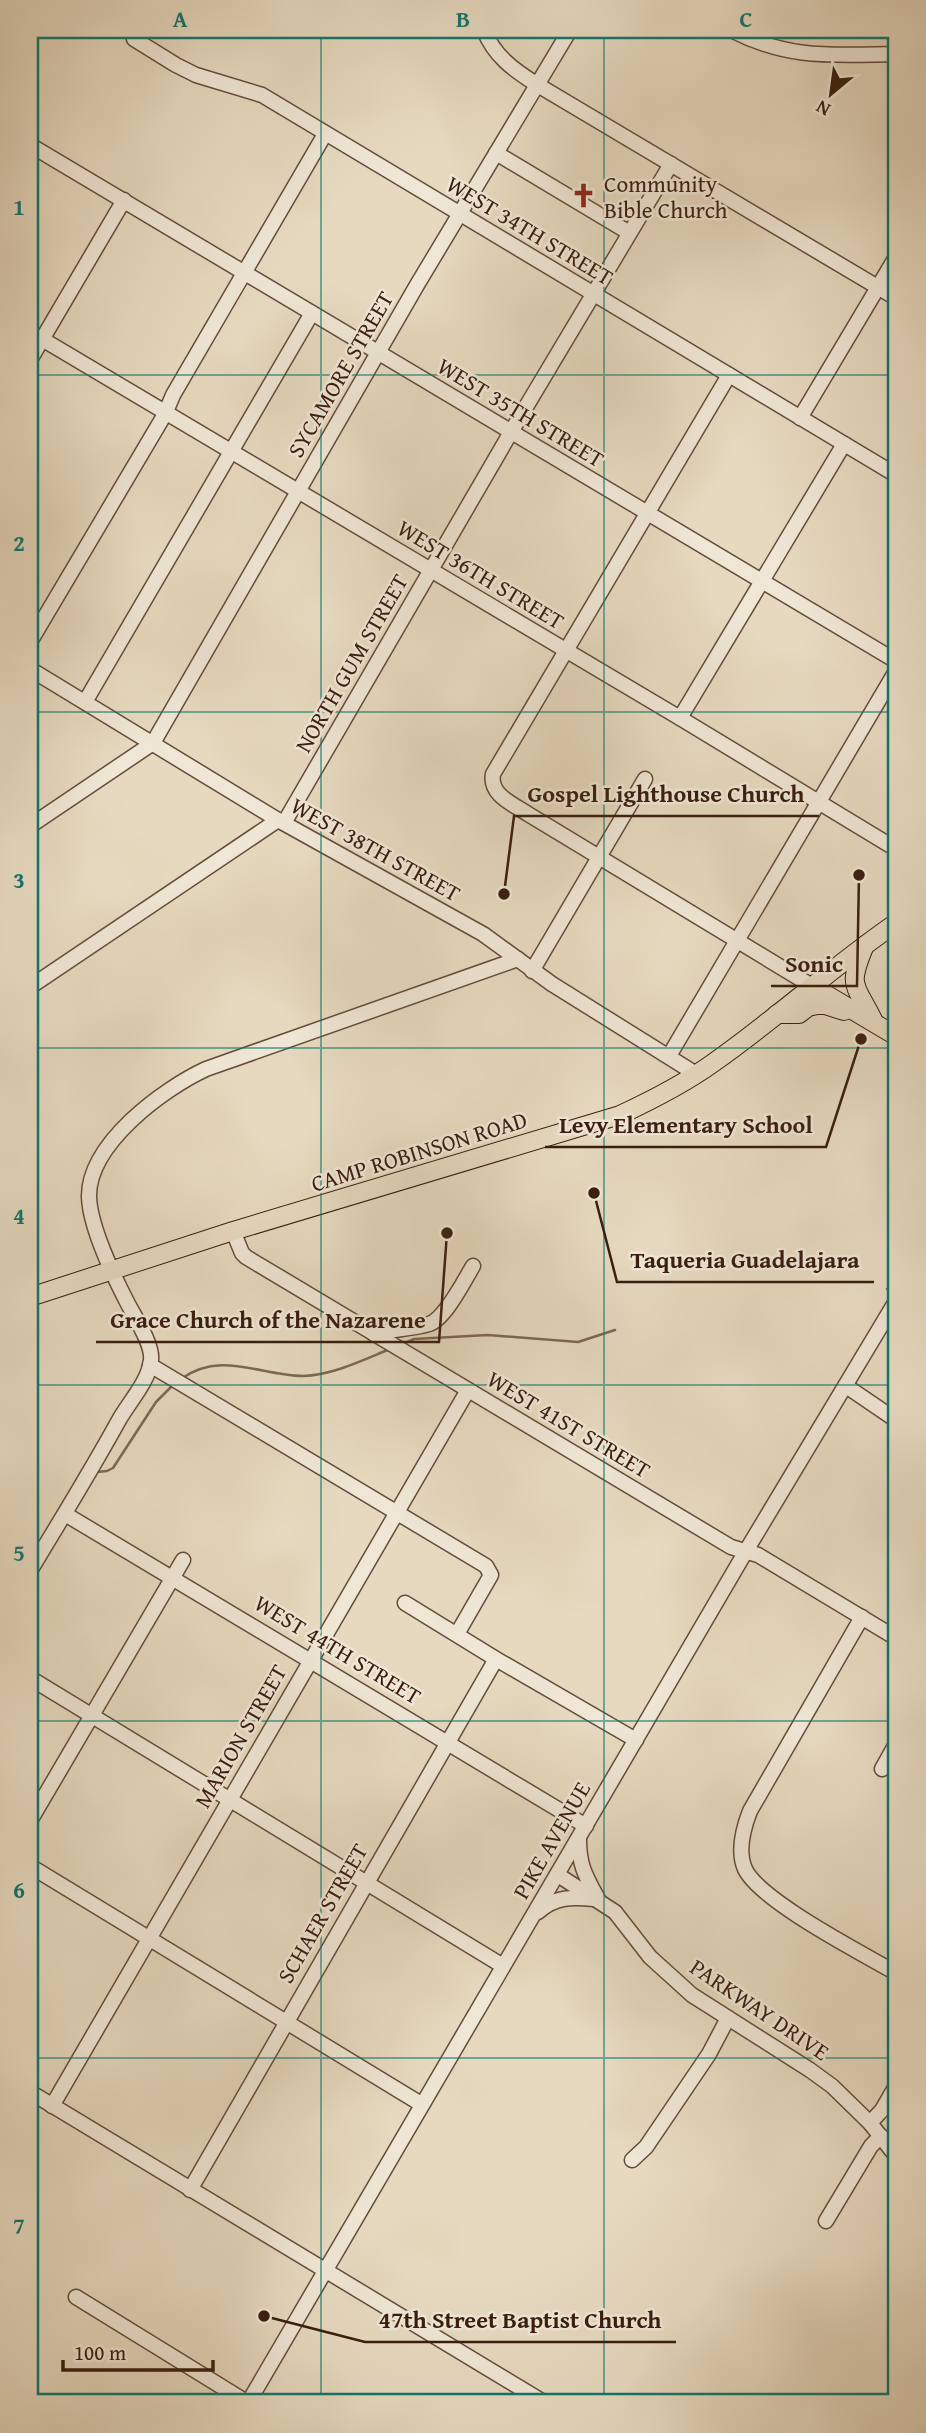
<svg xmlns="http://www.w3.org/2000/svg" width="926" height="2433" font-family="'Gentium Book Plus',serif">
  <rect width="100%" height="100%" fill="#e6d9bf"/>
  <filter id="stains"><feTurbulence type="fractalNoise" baseFrequency=".00286" numOctaves="4"/><feColorMatrix values="0 0 0 0 .2 0 0 0 0 .09 0 0 0 0 .02 0 0 0 .5 -.17"/></filter>
  <radialGradient id="worn" r=".72"><stop offset=".6" stop-color="#630" stop-opacity="0"/><stop offset="1" stop-color="#630" stop-opacity=".3"/></radialGradient>
  <g fill="none" stroke-linecap="round" stroke-linejoin="round">
    <g stroke="#7d6755" stroke-width="2.5">
      <path d="M887 1289 896 1290"/>
      <path d="M403 1344 414 1339 488 1335 578 1342 615 1330"/>
      <path d="M181 1379C221 1350 261 1376 303 1376 333 1375 363 1360 390 1349"/>
      <path d="M97 1472 107 1471 113 1468 156 1402 173 1385"/>
    </g>
    <defs>
      <g id="minor">
        <path d="M484 30C494 56 514 70 536 84L896 298"/>
        <path d="M731 30C790 60 832 55 896 54"/>
        <path d="M134 39 176 65 196 75 262 95 896 475"/>
        <path d="M30 145 896 661"/>
        <path d="M496 153 628 232"/>
        <path d="M42 339 680 718 896 849"/>
        <path d="M30 360 124 200"/>
        <path d="M729 375 493 774C489 795 513 804 528 814L812 986"/>
        <path d="M800 418 896 257"/>
        <path d="M30 642 165 414 173 395 325 134"/>
        <path d="M30 669 278 820 483 934 552 984 696 1074"/>
        <path d="M85 702 312 313"/>
        <path d="M680 718 844 444"/>
        <path d="M284 823 511 432 671 164"/>
        <path d="M30 826 153 743 417 285 570 30"/>
        <path d="M532 971 645 779"/>
        <path d="M30 987 278 820"/>
        <path d="M669 1056 896 671"/>
        <path d="M233 1231 242 1253 246 1257 731 1547 758 1555 896 1638"/>
        <path d="M374 1334C392 1329 413 1329 429 1324 445 1319 464 1281 473 1266"/>
        <path d="M150 1365 486 1566 491 1575 457 1634"/>
        <path d="M846 1386 896 1420"/>
        <path d="M65 1514 586 1826"/>
        <path d="M30 1571C60 1521 91 1471 119 1420 129 1402 149 1381 151 1360 153 1344 134 1316 127 1302 113 1275 90 1226 89 1197 88 1144 163 1089 206 1069L518 959"/>
        <path d="M405 1603 496 1659 636 1740"/>
        <path d="M862 1617 750 1811C743 1829 737 1851 745 1869 760 1901 862 1953 896 1973"/>
        <path d="M30 1678 503 1966"/>
        <path d="M882 1769 896 1744"/>
        <path d="M30 1821 183 1560"/>
        <path d="M579 1840C579 1866 586 1877 598 1899"/>
        <path d="M30 1866 421 2104"/>
        <path d="M558 1875 615 1912 650 1957 692 1995 810 2070 832 2086 870 2123 896 2156"/>
        <path d="M538 1912C555 1896 573 1897 594 1899"/>
        <path d="M30 2092 545 2403"/>
        <path d="M52 2106 468 1390"/>
        <path d="M870 2123 882 2110 896 2086"/>
        <path d="M632 2160 646 2147 709 2054 728 2018"/>
        <path d="M190 2190 496 1659"/>
        <path d="M826 2221 871 2146 881 2136"/>
        <path d="M76 2297 248 2403"/>
        <path d="M248 2403 746 1551 896 1301"/>
      </g>
      <g id="major">
        <path d="M865 945C846 990 856 983 874 1022"/>
        <path d="M812 986 896 1036"/>
        <path d="M777 1014H799L808 1007 817 1005H825L844 1011"/>
        <path d="M30 1297 233 1231 620 1115C652 1100 684 1084 713 1063 776 1019 833 966 896 923"/>
      </g>
    </defs>
    <use href="#minor" stroke="#644c3b" stroke-width="17"/>
    <use href="#major" stroke="#391d0f" stroke-width="20"/>
    <use href="#minor" stroke="#efe6d5" stroke-width="14"/>
    <use href="#major" stroke="#e6d9bf" stroke-width="18"/>
  </g>
  <path fill="none" stroke="#0f766e" stroke-width="2" stroke-opacity="0.55" d="M321 30V2403M604 30V2403M30 375H896M30 712H896M30 1048H896M30 1385H896M30 1721H896M30 2058H896"/>
  <defs>
    <symbol id="church-bare" viewBox="-9 -9 18 18"><path d="M-1.2-6h2.4v3.5h3.3v2.4h-3.3V6h-2.4V-.1h-3.3v-2.4h3.3Z" fill="#8f2418" stroke="#efe6d5" stroke-width="2.5" paint-order="stroke"/></symbol>
  </defs>
  <g fill-rule="evenodd">
    <use href="#church-bare" x="566" y="178" width="35" height="35"/>
  </g>
  <g text-anchor="middle" dominant-baseline="central" stroke-width="5" stroke-linejoin="round" paint-order="stroke">
    <g font-size="23" fill="#391d0f" stroke="#efe6d5" text-anchor="start">
      <text x="604" y="183">Community<tspan x="604" dy="26">Bible Church</tspan></text>
    </g>
    <g font-size="23" fill="#391d0f" stroke="#efe6d5">
      <text transform="translate(530 230) rotate(31)">WEST 34TH STREET</text>
      <text transform="translate(340 374) rotate(-60)">SYCAMORE STREET</text>
      <text transform="translate(521 412) rotate(31)">WEST 35TH STREET</text>
      <text transform="translate(481 574) rotate(31)">WEST 36TH STREET</text>
      <text transform="translate(351 663) rotate(-60)">NORTH GUM STREET</text>
      <text transform="translate(376 849) rotate(29)">WEST 38TH STREET</text>
      <text transform="translate(419 1151) rotate(-17)">CAMP ROBINSON ROAD</text>
      <text transform="translate(569 1424) rotate(31)">WEST 41ST STREET</text>
      <text transform="translate(338 1649) rotate(31)">WEST 44TH STREET</text>
      <text transform="translate(240 1736) rotate(-60)">MARION STREET</text>
      <text transform="translate(551 1840) rotate(-60)">PIKE AVENUE</text>
      <text transform="translate(322 1913) rotate(-60)">SCHAER STREET</text>
      <text transform="translate(760 2009) rotate(34)">PARKWAY DRIVE</text>
    </g>
  </g>
  <path fill="none" stroke="#391d0f" stroke-width="2.5" d="M504 894L514 816H819M859 875L857 986H771M861 1039L826 1147H545M594 1193L617 1282H874M447 1233L439 1342H96M264 2316L365 2342H676"/>
  <g fill="#391d0f" stroke="#efe6d5" stroke-width="2.5">
    <circle cx="504" cy="894" r="7"/>
    <circle cx="859" cy="875" r="7"/>
    <circle cx="861" cy="1039" r="7"/>
    <circle cx="594" cy="1193" r="7"/>
    <circle cx="447" cy="1233" r="7"/>
    <circle cx="264" cy="2316" r="7"/>
  </g>
  <g font-size="24" text-anchor="middle" font-weight="bold" fill="#391d0f" stroke="#efe6d5" stroke-width="5" stroke-linejoin="round" paint-order="stroke">
    <text x="666" y="802">Gospel Lighthouse Church</text>
    <text x="814" y="972">Sonic</text>
    <text x="686" y="1133">Levy Elementary School</text>
    <text x="745" y="1268">Taqueria Guadelajara</text>
    <text x="268" y="1328">Grace Church of the Nazarene</text>
    <text x="520" y="2328">47th Street Baptist Church</text>
  </g>
  <rect width="926" height="2433" fill="none" stroke="#e6d9bf" stroke-width="77"/>
  <g transform="translate(831 94) rotate(209)" stroke="#efe6d5" stroke-width="5" paint-order="stroke">
  <path d="M0-5L12 26L0 18L-12 26Z" fill="#391d0f"/>
  <text y="-10" font-size="19" font-weight="bold" text-anchor="middle" fill="#391d0f">N</text>
  </g>
  <path d="M63 2360v10h150v-10" fill="none" stroke="#391d0f" stroke-width="3.5"/>
  <text x="74" y="2360" font-size="21" fill="#391d0f" stroke="#efe6d5" stroke-width="5" paint-order="stroke">100 m</text>
  <rect x="38" y="38" width="850" height="2356" fill="none" stroke="#0f766e" stroke-width="2.5"/>
  <g font-size="23" text-anchor="middle" font-weight="bold" fill="#0f766e">
    <text x="180" y="27">A</text>
    <text x="463" y="27">B</text>
    <text x="746" y="27">C</text>
    <text x="19" y="215">1</text>
    <text x="19" y="551">2</text>
    <text x="19" y="888">3</text>
    <text x="19" y="1224">4</text>
    <text x="19" y="1561">5</text>
    <text x="19" y="1898">6</text>
    <text x="19" y="2234">7</text>
  </g>
  <rect width="100%" height="100%" filter="url(#stains)"/>
  <rect width="100%" height="100%" fill="url(#worn)"/>
</svg>
